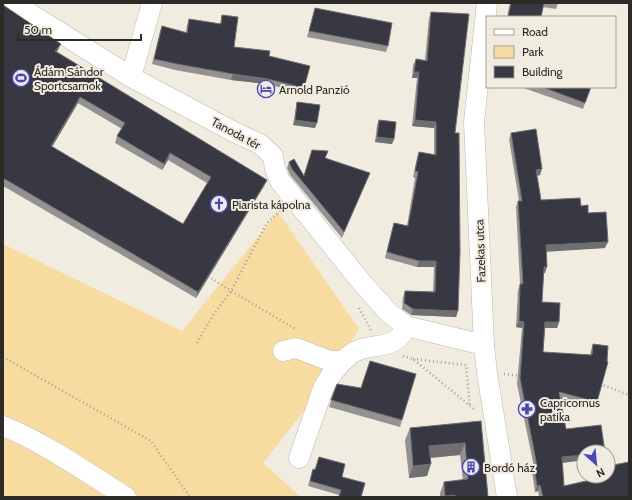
<svg xmlns="http://www.w3.org/2000/svg" width="632" height="500" font-family="Cabin,sans-serif">
  <rect width="100%" height="100%" fill="#f1ece0"/>
  <path fill="#f7dca0" d="M278 212 359 329 325 384 263 463 301 497H3V244L182 331Z"/>
  <g fill="none" stroke-linecap="round" stroke-linejoin="round">
    <defs>
      <g id="street">
        <path d="M14 3 29 13 131 77 234 132 260 144 273 156 275 169 280 181 363 284 389 313 406 326 484 345"/>
        <path d="M487 3 474 122 484 345 487 373 507 497"/>
        <path d="M131 77 152 3"/>
        <path d="M283 351 296 348 330 361H343"/>
        <path d="M3 426C47 444 86 472 126 497"/>
        <path d="M299 458C305 440 311 423 317 406 320 398 322 389 326 383 331 374 338 366 345 359 364 338 395 356 406 326"/>
      </g>
    </defs>
    <use href="#street" stroke="#beb9ae" stroke-width="21"/>
    <g stroke="#a4a097" stroke-width="2.5" stroke-dasharray="1 3" stroke-linecap="butt">
      <path d="M208 276 231 291 297 330"/>
      <path d="M359 308 371 330"/>
      <path d="M197 343 214 314 231 291 267 223 281 210"/>
      <path d="M403 356 413 359 475 410"/>
      <path d="M3 357 151 441 190 497"/>
      <path d="M413 359 466 365 470 407"/>
      <path d="M504 374 521 376"/>
      <path d="M600 384 629 395"/>
    </g>
    <use href="#street" stroke="#fff" stroke-width="20"/>
  </g>
  <g fill="#949291" fill-rule="evenodd">
    <path d="M510 3H558L556 9 543 7 541 17H507Z"/>
    <path d="M3 5 58 50 57 52 267 180 264 186 196 298 3 186ZM78 103 122 129 117 136 115 143 162 170 168 160 207 183 183 224 52 147Z"/>
    <path d="M315 8 388 46 386 52 307 37Z"/>
    <path d="M431 12 455 133 458 311 456 317 411 315 402 309 403 297 405 291 433 292 434 267H417L385 258 392 229 394 223 407 226 415 178 413 177 417 158 419 152 434 155V128L412 126 417 78H412L413 65 416 59 425 60 429 18Z"/>
    <path d="M222 15 234 47 269 56 304 88 302 93 266 84 231 80 175 70 152 64 160 32 162 26 186 32 187 25 189 19 220 24Z"/>
    <path d="M521 87H591L583 109Z"/>
    <path d="M297 102 315 128 293 125 296 107Z"/>
    <path d="M379 120 394 139 392 144 375 142 377 125Z"/>
    <path d="M511 133 540 175 537 176 541 200 581 206 588 213 605 248 547 251 545 273H543L542 302 559 322 557 328H545L543 352 590 355 591 350 593 344 597 402 595 408 561 399 566 429 584 452V460L562 463 564 486 588 480 587 476H608L629 497H539L538 491 535 492 532 472 534 467 517 384 522 328 516 327 518 290 520 284 516 207 518 201H519L509 139Z"/>
    <path d="M312 150 326 158 367 179 342 238 290 175 287 168 289 162 304 175Z"/>
    <path d="M337 384 402 420 400 427 329 407Z"/>
    <path d="M481 421 488 497H440V493L444 482 463 480 460 455 431 458 427 476 409 478 405 440 410 428Z"/>
    <path d="M319 457 342 477 361 497H338L339 495 308 486 313 469 315 470Z"/>
  </g>
  <g fill="#6f6e71">
    <path d="M61 44 58 50 53 58 55 51Z"/>
    <path d="M414 72H419L417 78H412Z"/>
    <path d="M233 74 268 79 266 84 231 80Z"/>
    <path d="M80 97 78 103 49 152 51 146Z"/>
    <path d="M295 120 317 123 315 128 293 125Z"/>
    <path d="M415 120 436 122 434 128 412 126Z"/>
    <path d="M377 137 394 139 392 144 375 142Z"/>
    <path d="M170 153 168 160 162 170 164 164Z"/>
    <path d="M542 169 540 175 534 176 536 170Z"/>
    <path d="M267 180 264 186 196 298 198 292Z"/>
    <path d="M608 242 605 248 544 252 546 245Z"/>
    <path d="M419 261H436L434 267H417Z"/>
    <path d="M544 267H547L545 273H541Z"/>
    <path d="M413 309 458 311 456 317 411 315Z"/>
    <path d="M519 321 524 322 522 328 516 327Z"/>
    <path d="M545 322H559L557 328H543Z"/>
    <path d="M465 443 460 455 425 458 429 446Z"/>
    <path d="M584 455V460L560 463 562 457Z"/>
    <path d="M431 464 427 476 409 478 413 466Z"/>
    <path d="M540 485 538 491 535 492 537 486Z"/>
    <path d="M455 495 454 497H445V496Z"/>
  </g>
  <g fill="#373842" stroke="#6f6e71" fill-rule="evenodd">
    <path d="M511 3H544L541 17H508Z"/>
    <path d="M3 5 61 44 55 51 267 180 198 292 3 178ZM80 97 125 123 117 136 164 164 170 153 211 177 183 224 51 146Z"/>
    <path d="M315 8 392 23 388 46 309 31Z"/>
    <path d="M431 12 469 14 455 133H459L460 252 458 311 413 309 404 303 405 291 435 292 436 261H419L387 252 394 223 408 226 418 172 415 171 419 152 436 155V122L415 120 419 72H414L416 59 427 61Z"/>
    <path d="M222 15 238 17 234 47 270 51 269 56 310 66 304 88 268 79 233 74 177 64 154 59 162 26 187 33 189 19 221 24Z"/>
    <path d="M542 87H591L585 103Z"/>
    <path d="M297 102 320 105 317 123 295 120Z"/>
    <path d="M379 120 396 122 394 139 377 137Z"/>
    <path d="M536 129 542 169 536 170 541 200 580 198 581 206 588 205V213L606 212 608 242 546 245 547 267H544L542 302 560 303 559 322H545L543 352 592 355 593 344 608 346 607 361 608 362 597 402 559 392 566 429 601 425 605 452H584V455L562 457 564 486 591 480 590 476H608V466L629 462V497H543L540 485 537 486 534 466H537L520 378 524 322 519 321 520 284H523L518 201H522L511 133Z"/>
    <path d="M312 150 328 151 325 158 370 173 344 232 292 169 289 162 294 159 304 176Z"/>
    <path d="M370 361 416 374 402 420 331 400 337 384 361 388Z"/>
    <path d="M481 421 488 497H455V495L445 496 444 482 468 479 465 443 429 446 431 464 413 466 410 428Z"/>
    <path d="M319 457 345 464 342 477 365 483 361 497H339L341 490 310 481 313 469 315 470Z"/>
  </g>
  <defs>
    <symbol id="stadium-ring" viewBox="-11 -11 22 22"><circle r="9.5" fill="#f1ece0" stroke="#4848be" stroke-width="1.5"/><path d="M0-5a6.5 5 0 1 0 0 10a6.5 5 0 1 0 0-10ZM-3.5-1.8h7v3.6h-7Z" fill="#4848be"/></symbol>
    <symbol id="hotel-ring" viewBox="-11 -11 22 22"><circle r="9.5" fill="#f1ece0" stroke="#4848be" stroke-width="1.5"/><path d="M-6-4.5h1.5V1H6V5H4.5V3h-9V5H-6ZM-4 0a1.8 1.8 0 1 1 3.6 0ZM.5 0V-2.5h3Q6-2.5 6 0Z" fill="#4848be"/></symbol>
    <symbol id="church-ring" viewBox="-11 -11 22 22"><circle r="9.5" fill="#f1ece0" stroke="#4848be" stroke-width="1.5"/><path d="M-1.2-6h2.4v3.5h3.3v2.4h-3.3V6h-2.4V-.1h-3.3v-2.4h3.3Z" fill="#4848be"/></symbol>
    <symbol id="pharmacy-ring" viewBox="-11 -11 22 22"><circle r="9.5" fill="#f1ece0" stroke="#4848be" stroke-width="1.5"/><path d="M-2-6h4v4h4v4h-4v4h-4v-4h-4v-4h4Z" fill="#4848be"/></symbol>
    <symbol id="building-ring" viewBox="-11 -11 22 22"><circle r="9.5" fill="#f1ece0" stroke="#4848be" stroke-width="1.5"/><path d="M-4-6H4V6H1V3H-1V6H-4ZM-2.5-4.3h1.7v1.8h-1.7ZM.8-4.3h1.7v1.8H.8ZM-2.5-1h1.7V.8h-1.7ZM.8-1h1.7V.8H.8Z" fill="#4848be"/></symbol>
  </defs>
  <g fill-rule="evenodd">
    <use href="#stadium-ring" x="11" y="68" width="20" height="20"/>
    <use href="#hotel-ring" x="256" y="79" width="20" height="20"/>
    <use href="#church-ring" x="209" y="194" width="20" height="20"/>
    <use href="#pharmacy-ring" x="517" y="399" width="20" height="20"/>
    <use href="#building-ring" x="461" y="457" width="20" height="20"/>
  </g>
  <g text-anchor="middle" dominant-baseline="central" stroke-width="4" stroke-linejoin="round" paint-order="stroke">
    <g font-size="12" fill="#2d2b27" stroke="#f1ece0" text-anchor="start">
      <text x="34" y="71">Ádám Sándor<tspan x="34" dy="14">Sportcsarnok</tspan></text>
      <text x="279" y="89">Arnold Panzió</text>
      <text x="232" y="204">Piarista kápolna</text>
      <text x="540" y="402">Capricornus<tspan x="540" dy="14">patika</tspan></text>
      <text x="484" y="467">Bordó ház</text>
    </g>
    <g font-size="12" fill="#2d2b27" stroke="#f1ece0">
      <text transform="translate(236 133) rotate(28)">Tanoda tér</text>
      <text transform="translate(480 251) rotate(-92)">Fazekas utca</text>
    </g>
  </g>
  <rect width="632" height="500" fill="none" stroke="#2d2b27" stroke-width="8"/>
  <rect x="486" y="16" width="130" height="72" fill="#f1ece0" stroke="#a39f96"/>
  <rect x="494" y="29" width="20" height="6" fill="#ffffff" stroke="#a39f96"/>
  <text x="522" y="36" font-size="12" fill="#2d2b27">Road</text>
  <rect x="494" y="46" width="20" height="12" fill="#f7dca0" stroke="#a39f96"/>
  <text x="522" y="56" font-size="12" fill="#2d2b27">Park</text>
  <rect x="494" y="66" width="20" height="12" fill="#373842" stroke="#a39f96"/>
  <text x="522" y="76" font-size="12" fill="#2d2b27">Building</text>
  <g transform="translate(596 464) rotate(153)"><circle r="19" fill="#f1ece0" stroke="#a39f96"/>
  <path d="M0-3L7 15L0 10L-7 15Z" fill="#4848be"/>
  <text y="-6" font-size="11" font-weight="bold" text-anchor="middle" fill="#2d2b27">N</text>
  </g>
  <path d="M18 34v6h123v-6" fill="none" stroke="#2d2b27" stroke-width="2"/>
  <text x="24" y="34" font-size="12" fill="#2d2b27" stroke="#f1ece0" stroke-width="3" paint-order="stroke">50 m</text>
</svg>
